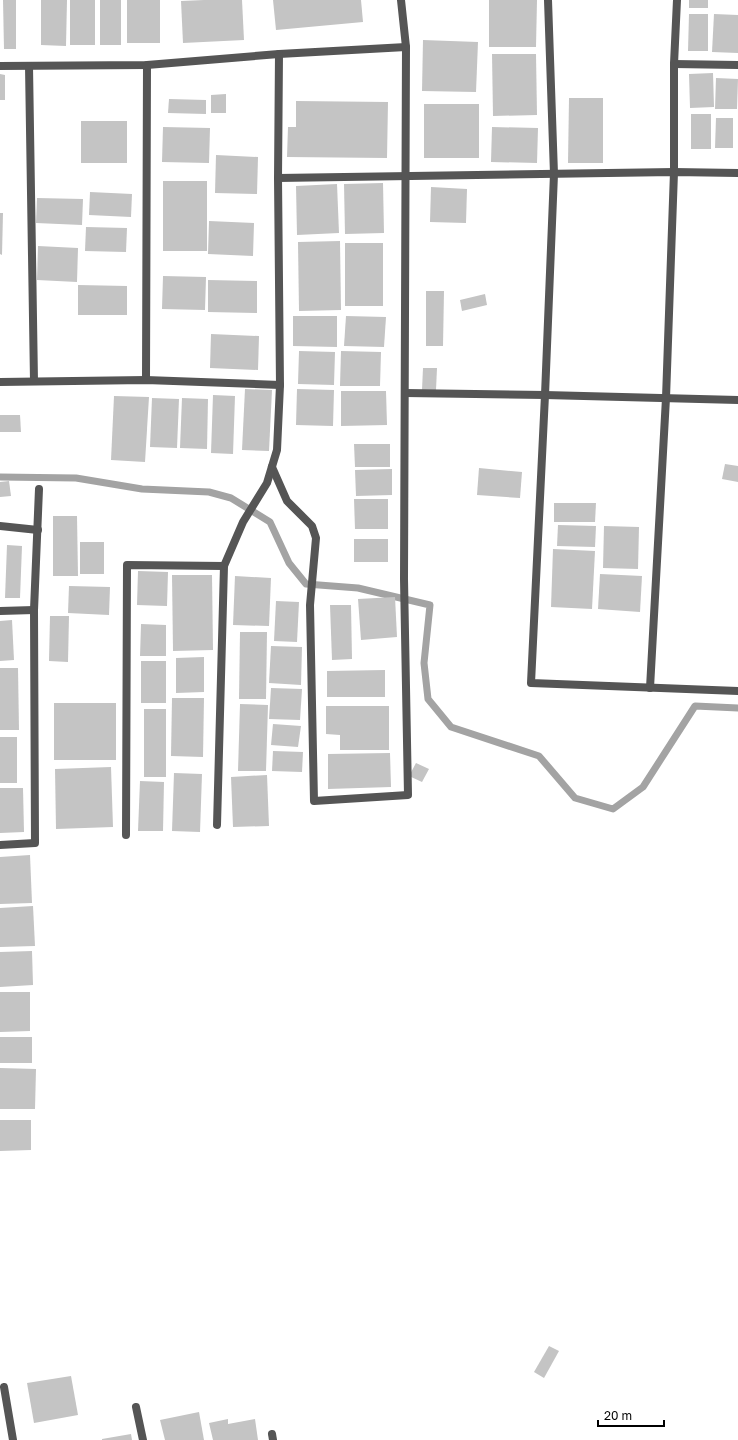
<svg xmlns="http://www.w3.org/2000/svg" width="738" height="1440" font-family="'Golos Text',sans-serif">
  <rect width="100%" height="100%" fill="#fff"/>
  <g fill="none" stroke-linecap="round" stroke-linejoin="round">
    <path stroke="#a3a3a3" stroke-width="7" d="M0 477 76 478 142 489 209 492 231 498 270 522 289 563 306 584 358 588 430 605 424 663 428 699 451 727 539 756 575 798 613 809 643 787 695 706 738 708"/>
  </g>
  <g fill="#c4c4c4">
    <path d="M3 0H16V49H4Z"/>
    <path d="M41 0H67L66 46 41 45Z"/>
    <rect x="70" y="0" width="25" height="45"/>
    <rect x="100" y="0" width="21" height="45"/>
    <rect x="127" y="0" width="33" height="43"/>
    <path d="M204 0H242L244 40 183 43 181 1Z"/>
    <path d="M273 0H361L363 22 276 30Z"/>
    <path d="M489 0H537L536 47H489Z"/>
    <rect x="689" y="0" width="19" height="8"/>
    <path d="M689 14H708V51H688Z"/>
    <path d="M714 14 738 15V53L712 52Z"/>
    <path d="M423 40 478 42 476 92 422 91Z"/>
    <path d="M492 54H536L537 115 493 116Z"/>
    <path d="M713 73 714 107 690 108 689 74Z"/>
    <path d="M0 74 5 75V100H0Z"/>
    <path d="M716 78 738 79 737 109H715Z"/>
    <path d="M226 94V113H211V95Z"/>
    <path d="M569 98H603V163H568Z"/>
    <path d="M169 99 206 100V114L168 113Z"/>
    <path d="M296 101 388 102 387 158 287 157 288 127H296Z"/>
    <rect x="424" y="104" width="55" height="54"/>
    <rect x="691" y="114" width="20" height="35"/>
    <path d="M716 118H733V148H715Z"/>
    <rect x="81" y="121" width="46" height="42"/>
    <path d="M163 127 210 128 209 163 162 162Z"/>
    <path d="M492 127 538 128 537 163 491 162Z"/>
    <path d="M216 155 258 157 257 194 215 193Z"/>
    <rect x="163" y="181" width="44" height="70"/>
    <path d="M383 183 384 233 345 234 344 184Z"/>
    <path d="M337 184 339 233 297 235 296 186Z"/>
    <path d="M431 187 467 189 466 223 430 222Z"/>
    <path d="M90 192 132 194 131 217 89 215Z"/>
    <path d="M37 198 83 199 82 225 36 223Z"/>
    <path d="M0 213H3L2 255 0 254Z"/>
    <path d="M209 221 254 223 253 256 208 254Z"/>
    <path d="M86 227 127 228 126 252 85 251Z"/>
    <path d="M340 241 341 310 299 311 298 242Z"/>
    <rect x="345" y="243" width="38" height="63"/>
    <path d="M38 246 78 248 77 282 37 280Z"/>
    <path d="M163 276 206 277 205 310 162 309Z"/>
    <path d="M208 280 257 281V313L208 312Z"/>
    <path d="M78 285 127 286V315H78Z"/>
    <path d="M426 291H444L443 346H426Z"/>
    <path d="M485 294 487 305 462 311 460 300Z"/>
    <path d="M293 316H337V347L293 346Z"/>
    <path d="M346 316 386 317 384 347 344 346Z"/>
    <path d="M211 334 259 336 258 370 210 368Z"/>
    <path d="M299 351 335 352 334 385 298 384Z"/>
    <path d="M341 351 381 352 380 386H340Z"/>
    <path d="M423 368H437L436 390H422Z"/>
    <path d="M245 389 272 390 269 451 242 450Z"/>
    <path d="M297 389 334 390 333 426 296 425Z"/>
    <path d="M341 391H386L387 425 341 426Z"/>
    <path d="M213 395 235 396 233 454 211 453Z"/>
    <path d="M114 396 149 397 145 462 111 460Z"/>
    <path d="M152 398 179 399 177 448 150 447Z"/>
    <path d="M182 398 208 399 207 449 180 448Z"/>
    <path d="M0 415H20L21 432H0Z"/>
    <path d="M354 444H390V467H355Z"/>
    <path d="M725 464 738 466V482L722 479Z"/>
    <path d="M479 468 522 472 520 498 477 495Z"/>
    <path d="M392 469V495L356 496 355 470Z"/>
    <path d="M9 481 11 496 0 497V482Z"/>
    <path d="M354 499H388V529H355Z"/>
    <path d="M554 503H596L595 522H554Z"/>
    <path d="M53 516H77L78 576H53Z"/>
    <path d="M558 525 596 526 595 547 557 546Z"/>
    <path d="M604 526 639 527 638 569 603 568Z"/>
    <rect x="354" y="539" width="34" height="23"/>
    <rect x="80" y="542" width="24" height="32"/>
    <path d="M7 545 22 546 20 598H5Z"/>
    <path d="M553 549 595 551 592 609 551 607Z"/>
    <path d="M138 571 168 572 167 606 137 605Z"/>
    <path d="M600 574 642 576 640 612 598 609Z"/>
    <path d="M172 575H212L213 650 173 651Z"/>
    <path d="M235 576 271 578 269 626 233 625Z"/>
    <path d="M69 586 110 587 109 615 68 613Z"/>
    <path d="M395 597 397 637 361 640 358 599Z"/>
    <path d="M276 601 299 602 297 642 274 641Z"/>
    <path d="M330 605H351L352 659 332 660Z"/>
    <path d="M50 616H69L68 662 49 661Z"/>
    <path d="M12 620 14 660 0 661V621Z"/>
    <path d="M141 624 166 625V656H140Z"/>
    <path d="M240 632H267L266 699H239Z"/>
    <path d="M271 646 302 647 301 685 269 683Z"/>
    <path d="M204 657V692L176 693V658Z"/>
    <rect x="141" y="661" width="25" height="42"/>
    <path d="M0 668H18L19 730H0Z"/>
    <path d="M385 670V697H327V671Z"/>
    <path d="M271 688 302 689 300 720 269 719Z"/>
    <path d="M172 698H204L203 757 171 756Z"/>
    <rect x="54" y="703" width="62" height="57"/>
    <path d="M240 704 268 705 266 771H238Z"/>
    <path d="M326 706H389V750H340V735L326 734Z"/>
    <rect x="144" y="709" width="22" height="68"/>
    <path d="M273 724 301 726 298 747 271 745Z"/>
    <rect x="0" y="737" width="17" height="46"/>
    <path d="M273 751 303 752 302 772 272 771Z"/>
    <path d="M390 753 391 787 328 789V754Z"/>
    <path d="M416 763 429 769 422 782 409 776Z"/>
    <path d="M111 767 113 827 56 829 55 769Z"/>
    <path d="M174 773 202 774 200 832 172 831Z"/>
    <path d="M267 775 269 826 233 827 231 777Z"/>
    <path d="M140 781 164 782 163 831H138Z"/>
    <path d="M0 788H23L24 832 0 833Z"/>
    <path d="M30 855 32 903 0 904V857Z"/>
    <path d="M33 906 35 946 0 947V908Z"/>
    <path d="M32 951 33 985 0 987V952Z"/>
    <path d="M0 992H30V1031L0 1032Z"/>
    <rect x="0" y="1037" width="32" height="26"/>
    <path d="M0 1068 36 1069 35 1109H0Z"/>
    <path d="M0 1120H31V1150L0 1151Z"/>
    <path d="M549 1346 559 1351 544 1378 534 1372Z"/>
    <path d="M71 1376 78 1415 34 1423 27 1383Z"/>
    <path d="M199 1412 204 1440H165L160 1420Z"/>
    <path d="M228 1419V1424L255 1419 258 1440H213L209 1423Z"/>
    <path d="M131 1434 132 1440H102V1439Z"/>
  </g>
  <g fill="none" stroke-linecap="round" stroke-linejoin="round">
    <g stroke="#555" stroke-width="8">
      <path d="M548 0 554 174 545 395 531 683 738 691"/>
      <path d="M674 64 738 65"/>
      <path d="M0 66 147 65 279 54 406 47"/>
      <path d="M29 66 34 381"/>
      <path d="M278 178 674 172 738 173"/>
      <path d="M146 380 147 65"/>
      <path d="M0 382 146 380 280 385"/>
      <path d="M405 393 545 395 738 400"/>
      <path d="M272 467 287 501 312 526 316 538 310 605 314 801 408 795 404 579 406 47 401 0"/>
      <path d="M0 526 38 530"/>
      <path d="M0 611 34 610"/>
      <path d="M650 688 666 398 674 172V64L677 0"/>
      <path d="M217 825 224 566"/>
      <path d="M126 835 127 565 224 566 243 522 267 483 277 450 280 385 278 178 279 54"/>
      <path d="M0 845 35 843 34 610 39 489"/>
      <path d="M4 1387 13 1440"/>
      <path d="M136 1407 143 1440"/>
      <path d="M272 1434 273 1440"/>
    </g>
  </g>
  <path d="M598 1420v6h66v-6" fill="none" stroke="#000000" stroke-width="2"/>
  <text x="604" y="1420" font-size="12" fill="#000000" stroke="#ffffff" stroke-width="3" paint-order="stroke">20 m</text>
</svg>
